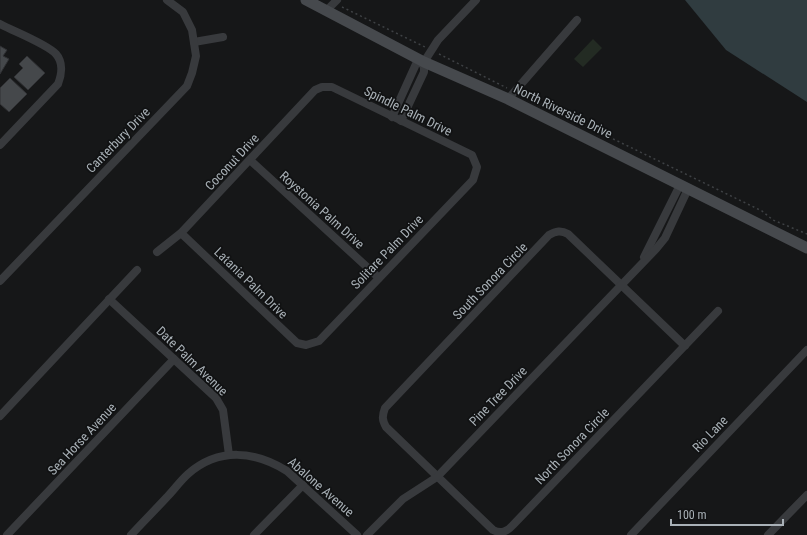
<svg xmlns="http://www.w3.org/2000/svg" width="807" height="535" font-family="'Roboto Condensed',sans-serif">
  <rect width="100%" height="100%" fill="#161718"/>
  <path fill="#232b23" d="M593 39 602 48 583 67 574 59Z"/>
  <path fill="#303c40" d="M685 0H807V102L726 50Z"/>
  <g fill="#45484b" stroke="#303134">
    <path d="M0 46 7 50 3 56 9 59 0 74Z"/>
    <path d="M27 56 45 73 28 90 14 77 23 68 19 64Z"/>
    <path d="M10 78 27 94 9 112 0 104V88Z"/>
  </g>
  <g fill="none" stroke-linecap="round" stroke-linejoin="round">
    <g stroke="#3e4144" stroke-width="1.5" stroke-dasharray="2 3" stroke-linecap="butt">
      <path d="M342 7 425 47"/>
      <path d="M439 54 507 88"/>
      <path d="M541 104 762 211 773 220 807 234"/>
    </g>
    <g stroke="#383a3d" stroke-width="8">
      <path d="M327 10 337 0"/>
      <path d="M0 24C13 31 47 44 56 54 63 62 62 74 58 84L0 145"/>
      <path d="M194 42 223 37"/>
      <path d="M508 99 577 20"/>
      <path d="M392 117 416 64 424 62"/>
      <path d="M401 121 424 72V62L438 40 476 0"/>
      <path d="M250 160 379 278"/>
      <path d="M157 252 181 233 315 90 322 87H332L472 155 477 167 473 180 319 341 306 345 297 343 181 233"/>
      <path d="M644 257 680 185"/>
      <path d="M0 281 187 86 192 73 196 56 192 30 183 12 167 0"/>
      <path d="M109 299 216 398 223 410 229 455"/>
      <path d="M685 346 568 234C561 230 556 231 549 235L385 408C382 416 382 420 386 427L493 530C501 534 507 532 513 525L718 311"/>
      <path d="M0 416 137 270"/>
      <path d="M7 535 174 359"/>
      <path d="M131 535C143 522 155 510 167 497 174 490 180 481 188 474 219 447 255 451 287 471L357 535"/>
      <path d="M254 535 303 485"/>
      <path d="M367 535 403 499 437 477 656 249 665 238 688 189"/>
      <path d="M631 535 807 350"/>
      <path d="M768 535 807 495"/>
    </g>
    <path stroke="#46494d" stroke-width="11" d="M306 0 424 62 508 99 807 248"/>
  </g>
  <g text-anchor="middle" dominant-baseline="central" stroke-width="3.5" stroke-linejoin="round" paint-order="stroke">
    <g font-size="13" fill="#a9b1b7" stroke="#111213">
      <text transform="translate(408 111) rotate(26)">Spindle Palm Drive</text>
      <text transform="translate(563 111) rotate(26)">North Riverside Drive</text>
      <text transform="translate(118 140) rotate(-46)">Canterbury Drive</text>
      <text transform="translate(232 162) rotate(-47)">Coconut Drive</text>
      <text transform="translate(322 210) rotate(42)">Roystonia Palm Drive</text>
      <text transform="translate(387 252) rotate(-46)">Solitare Palm Drive</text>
      <text transform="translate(490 281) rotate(-46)">South Sonora Circle</text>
      <text transform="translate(251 283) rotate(44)">Latania Palm Drive</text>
      <text transform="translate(192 361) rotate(44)">Date Palm Avenue</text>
      <text transform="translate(498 396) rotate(-46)">Pine Tree Drive</text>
      <text transform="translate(710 434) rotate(-46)">Rio Lane</text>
      <text transform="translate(82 439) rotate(-47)">Sea Horse Avenue</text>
      <text transform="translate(572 446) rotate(-46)">North Sonora Circle</text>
      <text transform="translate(321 487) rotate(41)">Abalone Avenue</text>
    </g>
  </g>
  <path d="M671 519v6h112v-6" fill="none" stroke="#a9b1b7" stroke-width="2"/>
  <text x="677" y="519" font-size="12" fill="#a9b1b7" stroke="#111213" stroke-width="3" paint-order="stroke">100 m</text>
</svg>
